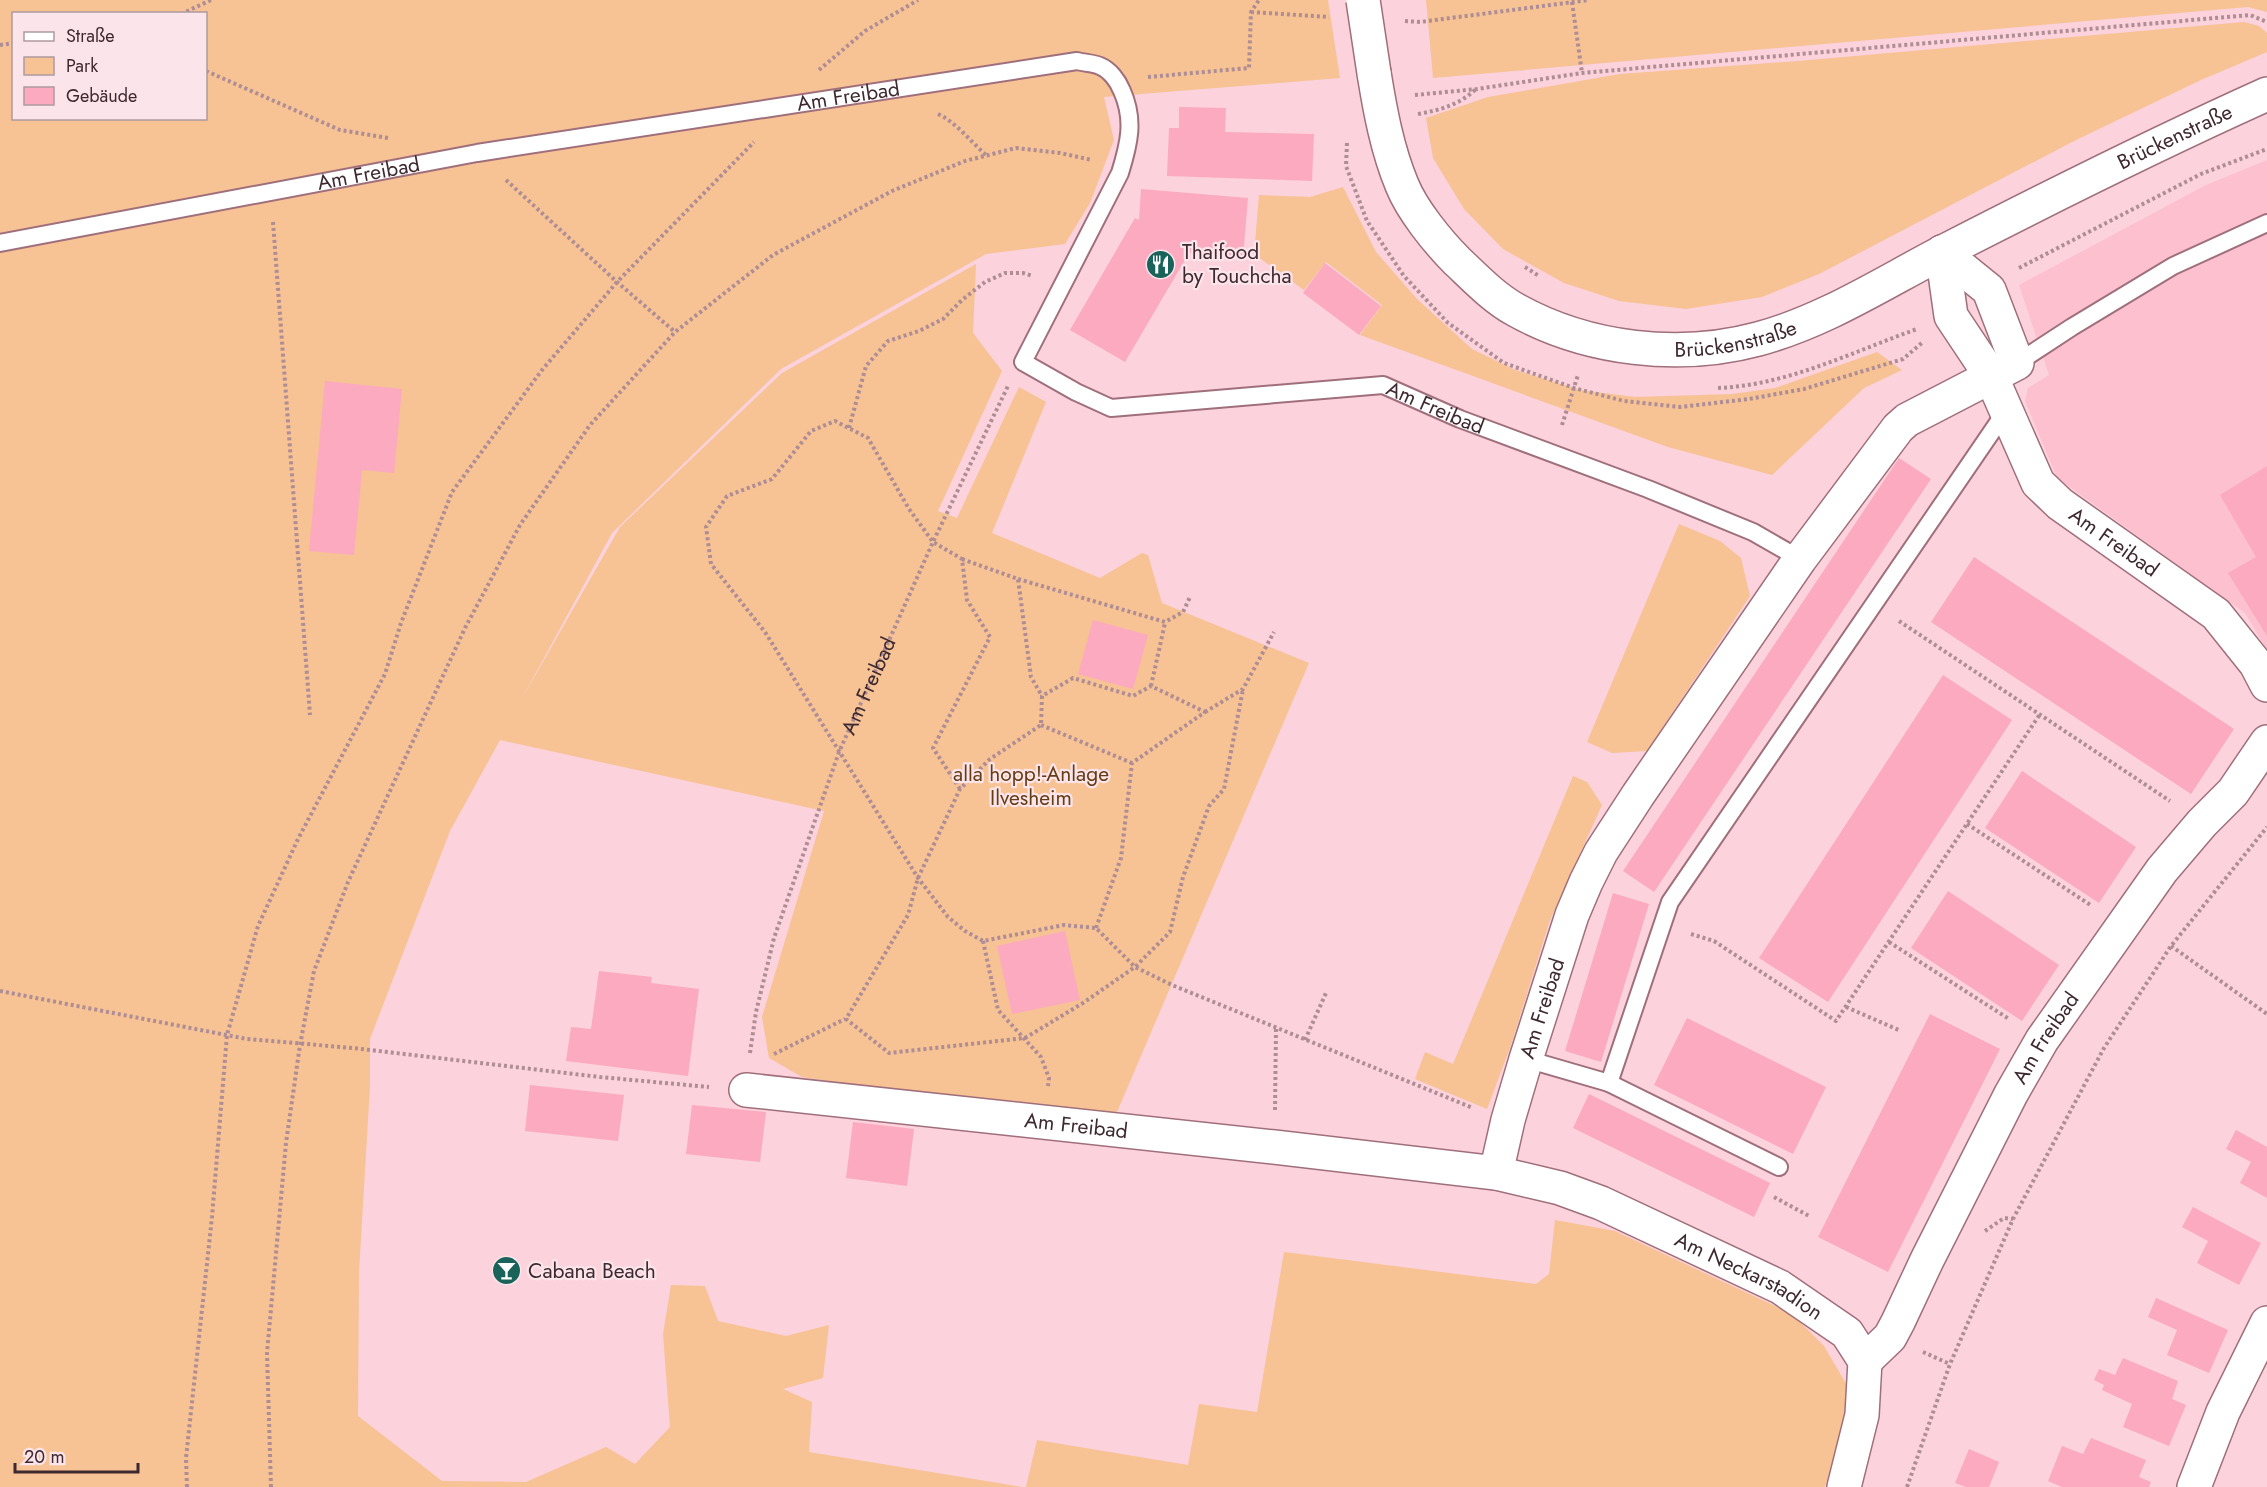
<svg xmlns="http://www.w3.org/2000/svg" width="2267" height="1487" font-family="Jost,sans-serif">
  <rect width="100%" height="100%" fill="#fcd2dc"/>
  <path fill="#fdc0cf" d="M2267 160V650L2245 613 2057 478 2025 401 2028 388 2049 375 2019 285 2206 185Z"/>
  <g fill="#f7c294" fill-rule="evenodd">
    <path d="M0 0H1328L1340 78 1104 97 1114 140 1090 203 1065 244 986 254 781 369 612 533 520 702 620 527 782 373 976 264 973 333 1002 371 938 511 957 518 1019 387 1046 402 992 533 1100 578 1142 553 1148 555 1162 603 1309 663 1114 1119 1052 1115 802 1077 769 1058 762 1017 824 811 500 740 450 831 370 1039V1086L359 1272 358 1416 442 1481 526 1482 606 1447 635 1464 670 1427 663 1334 671 1285 705 1286 718 1321 786 1336 829 1325 823 1378 783 1389 812 1402 809 1452 1022 1487H0ZM14 14H206V118H14Z"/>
    <path d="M1426 0H2267V12L2248 7 1433 78Z"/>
    <path d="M2244 22 2259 26 2267 33V52L2201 80 2074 141 1819 274 1762 297 1686 309 1619 301 1564 283 1503 249 1464 209 1433 158 1426 118 1488 97 1620 74 1798 61Z"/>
    <path d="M1343 187 1376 252 1417 299 1472 349 1515 370 1581 390 1635 397 1732 394 1775 388 1877 352 1902 370 1864 388 1772 475 1668 447 1360 335 1382 305 1326 262 1304 290 1254 254 1259 195 1310 197Z"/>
    <path d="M1679 524 1720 541 1741 558 1750 596 1647 751 1612 753 1587 742Z"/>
    <path d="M1573 776 1587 782 1602 805 1550 920 1511 1045 1487 1109 1415 1079 1425 1052 1453 1064Z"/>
    <path d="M1555 1220 1615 1231 1792 1314 1824 1346 1848 1387 1842 1434 1825 1487H1026L1037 1440 1188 1465 1199 1404 1257 1412 1284 1252 1536 1284 1549 1274Z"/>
  </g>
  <g fill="#fbaabf">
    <path d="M1179 107 1226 108 1225 132 1314 134 1312 181 1167 176 1169 128H1179Z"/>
    <path d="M1141 189 1248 198 1243 257 1189 253 1125 362 1070 330 1135 218 1139 220Z"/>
    <path d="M1325 263 1381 306 1359 335 1303 293Z"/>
    <path d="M325 381 402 389 394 473 362 470 354 555 309 551Z"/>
    <path d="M1899 458 1931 479 1654 892 1623 871Z"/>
    <path d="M2267 466V636L2228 573 2256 557 2220 495Z"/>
    <path d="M1974 557 2234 729 2191 794 1931 622Z"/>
    <path d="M1093 620 1148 635 1133 689 1078 674Z"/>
    <path d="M1943 675 2012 720 1828 1002 1759 958Z"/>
    <path d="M2022 771 2136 847 2099 903 1985 828Z"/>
    <path d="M1948 891 2059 965 2022 1021 1911 948Z"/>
    <path d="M1613 893 1649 904 1601 1062 1565 1051Z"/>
    <path d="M1065 931 1080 1000 1012 1014 997 946Z"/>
    <path d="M599 971 652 977 651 983 699 989 688 1076 566 1061 571 1027 591 1029Z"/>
    <path d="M1930 1014 2000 1049 1888 1272 1818 1237Z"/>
    <path d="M1687 1018 1826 1087 1793 1154 1654 1085Z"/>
    <path d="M530 1085 624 1095 618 1141 525 1131Z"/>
    <path d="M1589 1094 1770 1183 1754 1217 1573 1128Z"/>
    <path d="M692 1105 766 1112 760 1162 686 1154Z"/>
    <path d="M853 1122 914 1129 907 1186 846 1178Z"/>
    <path d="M2236 1130 2267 1147V1198L2240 1183 2251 1162 2226 1149Z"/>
    <path d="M2193 1207 2261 1243 2239 1285 2197 1263 2208 1241 2182 1227Z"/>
    <path d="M2156 1298 2228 1330 2209 1373 2167 1355 2177 1330 2148 1317Z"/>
    <path d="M2123 1358 2178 1381 2172 1399 2186 1405 2169 1446 2123 1427 2132 1404 2102 1390 2104 1385 2094 1380 2099 1369 2115 1375Z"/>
    <path d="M2091 1438 2146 1460 2139 1477 2151 1482 2149 1487H2062L2048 1481 2062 1446 2083 1454Z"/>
    <path d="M1969 1449 1999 1462 1989 1487H1966L1955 1483Z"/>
  </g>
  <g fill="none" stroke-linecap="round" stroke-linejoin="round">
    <defs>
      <g id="lane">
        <path id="s2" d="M0 243 477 153 1077 61C1084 63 1094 63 1100 66 1110 70 1118 81 1122 91 1135 120 1129 144 1120 173L1023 362 1076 392 1111 408 1383 385 1460 419 1648 489 1753 532 1800 559"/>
        <path d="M2017 363 2072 327 2173 266 2267 223"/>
        <path d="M1526 1059 1609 1083 1670 902 2006 411"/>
        <path d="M1609 1083 1779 1167"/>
      </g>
      <g id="street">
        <path id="s3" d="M1942 252 1951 316 1991 376 2038 483 2060 504 2216 614 2256 664 2267 685"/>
        <path id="s4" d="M746 1090 1274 1147 1496 1173 1560 1188 1601 1203 1780 1287 1847 1333 1865 1361 1862 1415 1844 1487"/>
        <path id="s5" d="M1496 1173 1508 1120 1526 1059 1572 915 1586 882 1601 852 1638 795 1800 559 1898 428 1907 420 2017 363 1989 290 1942 252"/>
        <path id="s6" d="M1865 1361 1890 1337 1898 1322 1927 1260 2011 1094 2042 1040 2162 870 2202 823 2233 792 2267 742"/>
        <path d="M2194 1487 2223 1412 2267 1323"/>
      </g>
      <g id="secondary">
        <path id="s7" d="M1374 73C1380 110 1387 149 1402 185 1412 210 1438 242 1457 261 1475 278 1494 298 1516 310 1588 350 1680 360 1758 339 1825 321 1883 283 1943 252 2050 197 2158 143 2267 94"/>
      </g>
    </defs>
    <use href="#lane" stroke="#9f6f7c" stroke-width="20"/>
    <use href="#street" stroke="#9f6f7c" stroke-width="36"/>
    <use href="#secondary" stroke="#9f6f7c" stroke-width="36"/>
    <g stroke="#ae8d95" stroke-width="4" stroke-dasharray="3 3" stroke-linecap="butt">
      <path d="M1572 2 1582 73"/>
      <path d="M1251 12 1329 17"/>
      <path d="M181 14 211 0"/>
      <path d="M1405 21 1420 22 1589 0"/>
      <path d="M0 45 14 43"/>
      <path d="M819 70 865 31 918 0"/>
      <path d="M206 71 340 130 388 138"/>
      <path d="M1148 77 1249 68 1251 12 1259 0"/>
      <path d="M1415 95 1477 89 1582 73 2250 15 2267 22"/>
      <path d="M938 114C957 123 970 141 986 155"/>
      <path d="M1418 114C1440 110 1459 105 1476 89"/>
      <path d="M1347 143 1346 166 1367 221 1404 276 1448 323 1504 363 1574 388 1624 401 1680 407 1749 399 1804 389 1903 359 1923 342"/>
      <path d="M506 180 617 282 675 332"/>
      <path d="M273 222 310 715"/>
      <path d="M1525 267 1539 276"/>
      <path d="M2019 268 2201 174 2267 149"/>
      <path d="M1718 388C1788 385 1852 352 1917 329"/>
      <path d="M1562 425 1578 375"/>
      <path d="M849 428 866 366 888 341 919 331 943 319 962 300 985 282 1005 273H1023L1033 276"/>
      <path d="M962 559 1018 579 1031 677 1042 696"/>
      <path d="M1018 579 1165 622 1183 612 1190 597"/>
      <path d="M1899 621 2170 801"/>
      <path d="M1151 686 1165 623"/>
      <path d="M1205 712 1243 689 1274 632"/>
      <path d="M1041 725 1132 763"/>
      <path d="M960 789 933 748 990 637 967 600 962 559 933 542 909 509 868 438 835 421 811 431 772 479 727 496 706 527 711 564 765 632 918 878 948 917 965 931 983 941 1064 925 1096 928 1135 967 1172 985 1473 1108"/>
      <path d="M1967 824 2092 906"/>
      <path d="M1096 928 1121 858 1132 763 1205 712 1151 686 1133 696 1073 678 1042 696 1041 725 990 759 960 789 918 878 908 915 846 1019 889 1053 1025 1038 1083 1003 1135 967 1170 932 1183 877 1209 806 1224 789 1243 689"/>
      <path d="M1691 934 1714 941 1836 1021 2040 714"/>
      <path d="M983 941 998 1010 1041 1057 1049 1078 1048 1086"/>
      <path d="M1889 942 2009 1019"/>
      <path d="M2171 946 2267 1014"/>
      <path d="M0 991 247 1039 353 1048 600 1077 709 1087"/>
      <path d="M1846 1007 1901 1031"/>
      <path d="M1305 1040 1326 993"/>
      <path id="s1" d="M750 1053 756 1012 774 938 839 752 933 542 1008 386"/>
      <path d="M774 1054 845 1019"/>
      <path d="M1275 1110 1276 1028"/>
      <path d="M1774 1197 1809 1216"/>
      <path d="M1985 1231 2004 1218 2013 1219"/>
      <path d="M1923 1352 1950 1364"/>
      <path d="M187 1487 186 1458 212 1217 227 1035 258 926 298 839 385 674 401 623 452 492 542 370 617 282 754 142"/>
      <path d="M271 1487 267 1353 286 1143 300 1045 314 971 348 882 465 628 520 525 590 425 675 332 773 255 892 191 965 161 1016 148 1060 153 1092 160"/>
      <path d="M1907 1487 1950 1364 2013 1219 2104 1048 2171 946 2267 827"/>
    </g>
    <use href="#lane" stroke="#fff" stroke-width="16"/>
    <use href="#street" stroke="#fff" stroke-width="33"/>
    <use href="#secondary" stroke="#fff" stroke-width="33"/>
    <defs>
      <path id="secondary-bridge" d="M1363 0 1374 73"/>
    </defs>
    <use href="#secondary-bridge" stroke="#9f6f7c" stroke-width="36" stroke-linecap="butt"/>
    <use href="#secondary-bridge" stroke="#fff" stroke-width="33"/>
  </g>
  <defs>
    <symbol id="restaurant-disc" viewBox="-11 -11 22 22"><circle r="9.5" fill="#1a635a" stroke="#fbe5ea"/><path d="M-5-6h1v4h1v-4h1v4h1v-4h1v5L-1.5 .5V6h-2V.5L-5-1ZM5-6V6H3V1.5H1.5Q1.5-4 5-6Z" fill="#fff"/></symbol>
    <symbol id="bar-disc" viewBox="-11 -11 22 22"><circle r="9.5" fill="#1a635a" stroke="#fbe5ea"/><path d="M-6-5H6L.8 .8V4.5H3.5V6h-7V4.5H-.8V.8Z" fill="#fff"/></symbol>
  </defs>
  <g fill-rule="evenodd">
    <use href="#restaurant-disc" x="1144" y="248" width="33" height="33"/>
    <use href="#bar-disc" x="490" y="1254" width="33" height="33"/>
  </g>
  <g text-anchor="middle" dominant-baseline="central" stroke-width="4.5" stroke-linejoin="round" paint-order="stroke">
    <g font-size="21" fill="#3d292f" stroke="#fbe5ea">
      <text stroke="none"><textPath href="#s2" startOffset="861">Am Freibad</textPath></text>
      <text stroke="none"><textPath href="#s7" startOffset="1000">Brückenstraße</textPath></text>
      <text stroke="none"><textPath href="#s2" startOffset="375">Am Freibad</textPath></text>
      <text stroke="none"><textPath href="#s7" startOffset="514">Brückenstraße</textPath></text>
      <text stroke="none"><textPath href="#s2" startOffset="1876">Am Freibad</textPath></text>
      <text stroke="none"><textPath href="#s3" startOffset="350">Am Freibad</textPath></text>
      <text stroke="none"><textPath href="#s1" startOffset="387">Am Freibad</textPath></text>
      <text stroke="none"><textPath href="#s5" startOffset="171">Am Freibad</textPath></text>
      <text stroke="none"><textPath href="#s6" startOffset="372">Am Freibad</textPath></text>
      <text stroke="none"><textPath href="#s4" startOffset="332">Am Freibad</textPath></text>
      <text stroke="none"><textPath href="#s4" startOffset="1029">Am Neckarstadion</textPath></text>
    </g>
    <g font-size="21" fill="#3d292f" stroke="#fbe5ea" text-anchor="start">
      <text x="1182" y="252">Thaifood<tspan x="1182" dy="24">by Touchcha</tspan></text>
      <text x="528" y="1271">Cabana Beach</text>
    </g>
    <g font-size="21" fill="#653d15" stroke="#fbe5ea">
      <text x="1031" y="774">alla hopp!-Anlage<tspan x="1031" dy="24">Ilvesheim</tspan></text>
    </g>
  </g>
  <rect x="12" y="12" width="195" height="108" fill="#fbe5ea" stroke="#af9a9f" stroke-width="1.5"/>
  <rect x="24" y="32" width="30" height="9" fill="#ffffff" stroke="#af9a9f" stroke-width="1.5"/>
  <text x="66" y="42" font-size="18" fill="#3d292f">Straße</text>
  <rect x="24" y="57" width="30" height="18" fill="#f7c294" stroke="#af9a9f" stroke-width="1.5"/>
  <text x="66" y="72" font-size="18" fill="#3d292f">Park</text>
  <rect x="24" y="87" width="30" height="18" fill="#fbaabf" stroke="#af9a9f" stroke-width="1.5"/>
  <text x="66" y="102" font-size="18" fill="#3d292f">Gebäude</text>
  <path d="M15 1463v9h123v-9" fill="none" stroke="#3d292f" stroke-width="3"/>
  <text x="24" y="1463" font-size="18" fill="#3d292f" stroke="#fbe5ea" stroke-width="4.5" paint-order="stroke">20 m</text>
</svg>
